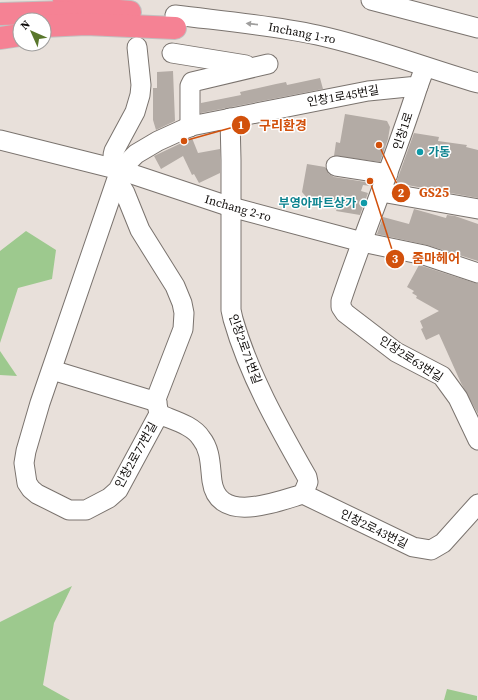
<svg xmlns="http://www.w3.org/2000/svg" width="478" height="700" font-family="'Source Serif 4','Noto Sans KR',serif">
  <rect width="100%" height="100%" fill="#e8e0da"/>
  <g fill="#9dc98e">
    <path d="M26 231 56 250 52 279 18 288 0 343V251Z"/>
    <path d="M0 351 17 376 0 375Z"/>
    <path d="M72 586 54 623 43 685 70 700H0V622Z"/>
    <path d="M447 689 477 696V700H444Z"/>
  </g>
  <g fill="#b3aba5">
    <path d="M173 71 175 121 156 130 153 120V88H157V72Z"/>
    <path d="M320 78 323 89 201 113V103L241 95 240 92 276 84 286 82 287 85Z"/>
    <path d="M345 114 387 121 390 127 388 139 380 162 334 156 336 142 340 143Z"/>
    <path d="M414 133 439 137 438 141 467 145 466 147 478 150V198L396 183Z"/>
    <path d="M192 138 198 153 220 149V173L199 183 194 174 192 175 183 156 161 169 154 156Z"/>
    <path d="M307 164 325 167 329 174 334 177 372 183 371 186 363 185 361 191 368 193 360 215 336 211 337 209 329 208 330 203 308 199 302 192Z"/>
    <path d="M414 209 446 218 447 215 455 216 478 224V261L427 245 377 234 383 217 409 224Z"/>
    <path d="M419 265 478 284V414L461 383 439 334 426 340 421 329 423 328 420 321 439 311 416 298 417 296 412 293 414 291 407 287Z"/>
  </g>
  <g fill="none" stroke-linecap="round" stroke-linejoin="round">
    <defs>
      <g id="minor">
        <path d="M371 0 478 28"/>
        <path d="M175 15C223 21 271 25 317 35 372 47 424 67 478 83"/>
        <path d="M172 53 246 65"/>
        <path d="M418 86C395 159 365 229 341 301V307L345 313 396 352 442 376 458 398 478 440"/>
        <path d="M230 118 231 160V310L233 319C249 375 278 426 307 477L308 482 303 494"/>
        <path d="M190 127V86L192 82 268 64"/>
        <path d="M0 140 120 170 231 207 362 242 424 255 478 273"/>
        <path d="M336 166 388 174"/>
        <path d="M120 170 113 155 114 151 135 112 140 95 141 85 137 47"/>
        <path d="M116 185 122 188 125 193 140 230 175 286 182 303 184 313 183 329 156 399 159 414"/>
        <path d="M381 192 478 209"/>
        <path d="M52 370 157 402"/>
        <path d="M303 494C276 502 218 525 212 481 210 466 211 450 201 438 193 425 172 420 159 414L118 490 109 498 86 510H69L37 494 31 489 27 483 24 463 26 451 40 403 120 170 136 154 158 141 191 126 368 91 418 86 425 67"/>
        <path d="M303 494 413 547 431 550 443 543 478 504"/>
      </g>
      <g id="highway">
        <path d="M64 0 108 10 130 12"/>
        <path d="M0 14 67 12"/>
        <path d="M44 26 86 24 175 28"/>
        <path d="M0 38 20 35"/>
      </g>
    </defs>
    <use href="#minor" stroke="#7a736e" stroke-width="21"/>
    <use href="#highway" stroke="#c1c0c0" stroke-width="24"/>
    <use href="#minor" stroke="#fff" stroke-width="19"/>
    <use href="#highway" stroke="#f58294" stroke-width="22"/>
  </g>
  <defs><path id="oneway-solid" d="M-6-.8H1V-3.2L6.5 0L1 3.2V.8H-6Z"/></defs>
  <use fill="#9f9e9d" href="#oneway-solid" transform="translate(252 24) rotate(-174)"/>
  <g fill="#0f9aa8" stroke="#fff" stroke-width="1.5">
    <circle cx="420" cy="152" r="4"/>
    <circle cx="364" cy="203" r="4"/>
  </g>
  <g text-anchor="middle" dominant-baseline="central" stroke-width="3" stroke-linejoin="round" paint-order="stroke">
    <g font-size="12" fill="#100d0b" stroke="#fff">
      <text transform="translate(302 33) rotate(11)">Inchang 1-ro</text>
      <text transform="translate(343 96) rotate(-10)">인창1로45번길</text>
      <text transform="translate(403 131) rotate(-72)">인창1로</text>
      <text transform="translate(238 208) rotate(16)">Inchang 2-ro</text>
      <text transform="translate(245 349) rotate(70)">인창2로71번길</text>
      <text transform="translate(411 359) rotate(33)">인창2로63번길</text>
      <text transform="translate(136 455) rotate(-61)">인창2로77번길</text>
      <text transform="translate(374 529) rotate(26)">인창2로43번길</text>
    </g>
    <g font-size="12" font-weight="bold" fill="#0d838f" stroke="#fff" text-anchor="start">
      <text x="428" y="152">가동</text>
      <text x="356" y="203" text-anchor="end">부영아파트상가</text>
    </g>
  </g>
  <path fill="none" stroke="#d2510c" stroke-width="1.5" d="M184 141L241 125M379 145L401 193M370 181L395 259"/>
  <g fill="#d2510c" stroke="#fff" stroke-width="1.5">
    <circle cx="184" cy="141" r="4"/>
    <circle cx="379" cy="145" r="4"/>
    <circle cx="370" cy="181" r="4"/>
    <circle cx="241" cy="125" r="10"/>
    <circle cx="401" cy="193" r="10"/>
    <circle cx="395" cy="259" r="10"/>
  </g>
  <g font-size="12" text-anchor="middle" font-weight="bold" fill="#fff">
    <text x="241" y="129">1</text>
    <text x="401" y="197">2</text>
    <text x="395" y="263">3</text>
  </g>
  <g font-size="13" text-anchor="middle" font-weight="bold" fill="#d2510c" stroke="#fff" stroke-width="3" stroke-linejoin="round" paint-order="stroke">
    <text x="283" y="130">구리환경</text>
    <text x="434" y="197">GS25</text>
    <text x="436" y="263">줌마헤어</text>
  </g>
  <g transform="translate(32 32) rotate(315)"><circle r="19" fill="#ffffff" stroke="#9f9e9d"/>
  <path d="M0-3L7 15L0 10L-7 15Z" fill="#59772c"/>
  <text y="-6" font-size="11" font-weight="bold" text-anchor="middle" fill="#100d0b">N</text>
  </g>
</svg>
